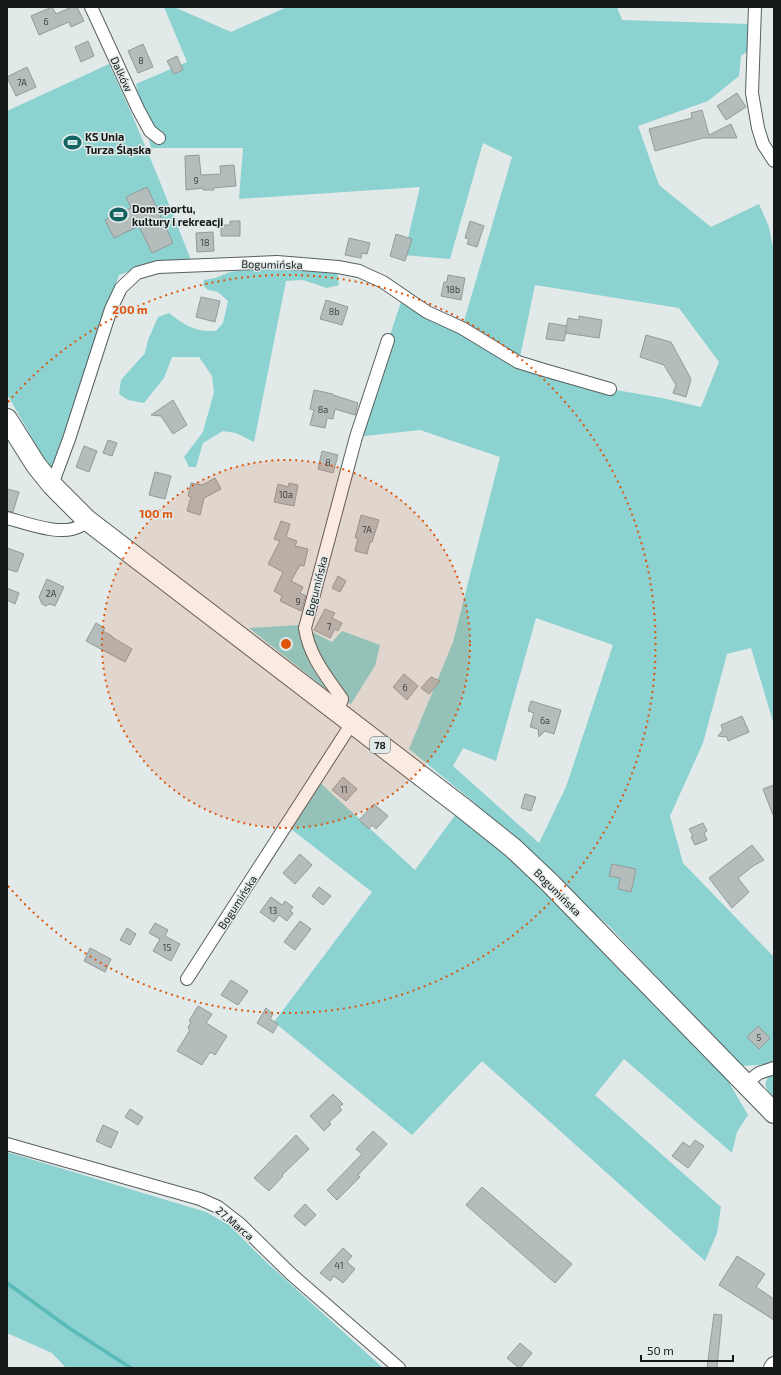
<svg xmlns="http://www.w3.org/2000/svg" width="781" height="1375" font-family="'Exo 2',sans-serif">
  <rect width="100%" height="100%" fill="#e1e9e9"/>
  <g fill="#8bd2d0" fill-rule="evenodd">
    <path d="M164 7H174L231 32 287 7H617L622 20 748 24 749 50 741 56 739 76 708 101 638 126 659 185 711 227 759 204 769 227 774 252V725L751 648 727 654 703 743 670 816 683 863 774 957V1064L740 1066 609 926 549 874 470 799 409 749 453 642 500 457 420 430 356 437 403 296 462 328 512 157 483 143 450 259 404 255 420 187 239 199 243 148H151L136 84 187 62ZM535 285 679 308 719 362 701 407 662 398 610 389 519 362ZM536 618 613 645 566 787 539 843 453 766 463 748 496 761Z"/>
    <path d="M109 64C139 128 165 194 191 260L153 263 119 275 50 474 40 452 7 394V111Z"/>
    <path d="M265 268 337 272 339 285 327 288 303 280 286 281 254 442 236 433 223 431 203 443 196 467H189L184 457 203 432 214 392 212 376 199 357H172L164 378 144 403 128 400 119 394 121 380 145 353 148 340 158 317 169 313C186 326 194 332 216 331L223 323 228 301 218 292 208 290 203 285 204 280 215 278 230 272Z"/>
    <path d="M299 625 332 642 342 631 380 645 375 666 351 704 331 693 249 628Z"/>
    <path d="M316 779 415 870 456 814 504 851 542 888 727 1079 748 1115 737 1132 732 1153 624 1059 595 1095 721 1207 717 1233 705 1261 482 1061 412 1135 274 1022 372 892 286 825Z"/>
    <path d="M774 1074V1098C766 1090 762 1084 770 1075Z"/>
    <path d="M7 1152 206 1212 229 1225 264 1260 383 1368H66L52 1353 7 1333Z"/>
  </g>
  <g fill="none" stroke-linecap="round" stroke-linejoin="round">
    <path stroke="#59bab8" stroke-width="3.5" d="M7 1283 69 1328 131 1368"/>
  </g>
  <g fill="#b4bcbc" stroke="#939b9a">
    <path d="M52 7 56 14 72 7H77L84 21 71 27 69 22 39 35 31 16Z"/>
    <path d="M88 41 94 56 81 62 75 47Z"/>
    <path d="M143 44 153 67 138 73 128 51Z"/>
    <path d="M177 56 183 70 174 74 167 61Z"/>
    <path d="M27 67 36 87 16 96 7 77Z"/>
    <path d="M737 93 746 107 726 120 717 106Z"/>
    <path d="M702 110 709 135 731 124 737 138H703L655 151 649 129 692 118 691 113Z"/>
    <path d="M199 155 201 175 221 174 220 166 234 165 236 186 213 188 214 190H203V188L186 190 185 156Z"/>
    <path d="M147 187 173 243 152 253 139 226 114 238 105 220 131 208 126 197Z"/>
    <path d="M230 221H240V236H221V225H230Z"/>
    <path d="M470 221 484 226 477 247 467 244 469 239 465 238Z"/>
    <path d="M213 232 214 251 197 252 196 233Z"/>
    <path d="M396 234 412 239 405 261 390 256Z"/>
    <path d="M349 238 370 243 367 254 362 253 361 258 345 255Z"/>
    <path d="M448 275 465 278 461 300 441 296 444 282H447Z"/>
    <path d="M201 297 220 301 215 322 196 317Z"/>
    <path d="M326 300 348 307 342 325 320 319Z"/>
    <path d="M579 316 602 320 599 338 565 333 568 318 579 320Z"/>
    <path d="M549 323 567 326 564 341 546 339Z"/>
    <path d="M646 335 671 342 691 379 686 397 673 393 676 385 664 365 640 357Z"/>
    <path d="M314 390 333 394V395L358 403 355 415 335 409 333 419 327 418 325 428 310 425 314 410 310 409Z"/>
    <path d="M173 400 187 425 173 434 161 416 151 415Z"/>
    <path d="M108 440 117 443 112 456 103 453Z"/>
    <path d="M84 446 97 451 89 472 76 467Z"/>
    <path d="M322 451 338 455 333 473 318 469Z"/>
    <path d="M155 472 171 476 165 499 149 495Z"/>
    <path d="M215 478 221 489 204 498 200 515 187 511 191 497 188 496 191 483 202 485Z"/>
    <path d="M289 483 298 485 294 506 274 502 278 484 288 487Z"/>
    <path d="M7 489 19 492 13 512 7 511Z"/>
    <path d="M361 515 379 520 372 542H370L367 554 355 551 358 538H355Z"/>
    <path d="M281 521 290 524 286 537 297 541 295 546 308 549 304 566 300 565 291 581 303 587 300 593 306 596 301 611 280 601 282 596 274 591 283 572 268 564 280 541 274 539Z"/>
    <path d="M7 548 24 554 17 572 7 569Z"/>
    <path d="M338 576 346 581 340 592 332 588Z"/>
    <path d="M47 579 64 587 55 606 50 604 45 606 42 604 39 597Z"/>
    <path d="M7 588 19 593 15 604 7 600Z"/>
    <path d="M325 609 335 613 332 618 342 623 338 631 335 629 330 638 314 630Z"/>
    <path d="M96 623 105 628 103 631 112 636V637L132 649 125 662 86 641Z"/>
    <path d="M404 674 418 686 407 700 393 687Z"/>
    <path d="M431 677 440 681 429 694 421 688Z"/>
    <path d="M531 701 561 710 554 734 545 731 539 737 538 729 530 727 534 713 528 711Z"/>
    <path d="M742 716 749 732 728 741 727 737 718 736 723 730 721 725Z"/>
    <path d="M343 777 357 789 346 801 332 790Z"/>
    <path d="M774 785V815H773L763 789Z"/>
    <path d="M525 794 536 797 531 811 521 808Z"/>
    <path d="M374 804 388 816 376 829 372 825 369 829 359 820Z"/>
    <path d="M703 823 707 831 704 833 707 840 695 845 691 837 693 836 689 829Z"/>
    <path d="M752 845 764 860 753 866 738 878 749 892 732 908 709 878Z"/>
    <path d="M300 854 312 865 295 884 283 873Z"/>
    <path d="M612 864 636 869 631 892 618 889 620 878 609 876Z"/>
    <path d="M319 887 331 896 323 905 312 896Z"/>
    <path d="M271 897 282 905 285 901 293 907 290 911 293 913 287 921 279 915 274 922 260 912Z"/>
    <path d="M300 921 311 929 295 950 284 942Z"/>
    <path d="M155 923 168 930 165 936 180 944 171 961 153 951 160 939 149 933Z"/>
    <path d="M127 928 136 934 130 945 120 940Z"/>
    <path d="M90 948 111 959 105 972 84 961Z"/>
    <path d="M231 980 248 991 238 1005 221 995Z"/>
    <path d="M198 1006 212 1014 206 1023 227 1036 215 1055 210 1052 202 1065 177 1051 190 1030 188 1028 191 1022 189 1021Z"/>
    <path d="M266 1008 273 1014 270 1019 278 1024 273 1033 257 1023Z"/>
    <path d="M758 1026 770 1038 759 1049 747 1037Z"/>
    <path d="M333 1094 343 1104 339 1107 342 1110 329 1122 331 1124 324 1131 310 1116Z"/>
    <path d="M130 1109 143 1117 138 1125 125 1117Z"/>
    <path d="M103 1125 118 1132 111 1148 96 1141Z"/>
    <path d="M373 1131 387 1144 358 1175 360 1177 337 1200 327 1190 362 1154 356 1149Z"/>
    <path d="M296 1135 309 1149 282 1175 283 1176 269 1191 254 1178Z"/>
    <path d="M695 1140 704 1146 688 1168 672 1156 683 1142 690 1147Z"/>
    <path d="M482 1187 572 1264 555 1283 466 1205Z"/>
    <path d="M305 1204 316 1215 305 1226 294 1216Z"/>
    <path d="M343 1248 352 1256 347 1262 355 1269 343 1283 334 1276 330 1281 320 1273Z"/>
    <path d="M737 1256 765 1274 756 1287 774 1299V1320L719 1285Z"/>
    <path d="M714 1314 722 1315 717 1368H707Z"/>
    <path d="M520 1343 532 1353 520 1368H519L507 1358Z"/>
  </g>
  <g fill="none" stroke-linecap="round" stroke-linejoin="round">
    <defs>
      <g id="minor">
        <path d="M91 7 138 109 150 131 159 138"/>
        <path d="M755 7 752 93 758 128 763 144 774 161"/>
        <path d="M52 485 69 439 111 309 121 288 137 273 158 267 277 262 338 267 359 271 383 282 427 312 462 328 518 362 544 370 610 389"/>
        <path d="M7 518C26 523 62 537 80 526 83 525 85 522 87 520"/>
        <path d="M338 711 342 699C327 677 309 656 305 628L356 437 388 340"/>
        <path d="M187 979 352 723"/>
        <path d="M746 1083 759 1073 774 1068"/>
        <path d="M7 1144 200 1199 218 1207 240 1224 291 1274 399 1368"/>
      </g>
      <path id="tertiary" d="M772 1368 774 1365"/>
      <path id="primary" d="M7 419 36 465 52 485 87 520 463 808 513 848 550 883 774 1113"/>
    </defs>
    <use href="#minor" stroke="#585f5f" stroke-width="14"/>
    <use href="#tertiary" stroke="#585f5f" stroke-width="18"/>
    <use href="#primary" stroke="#585f5f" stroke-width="22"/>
    <use href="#minor" stroke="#fff" stroke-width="12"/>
    <use href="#tertiary" stroke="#fff" stroke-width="16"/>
    <use href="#primary" stroke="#fff" stroke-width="20"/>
  </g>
  <circle cx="286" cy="644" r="184" fill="#de560d" fill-opacity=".12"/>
  <g fill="none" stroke="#de560d" stroke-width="2" stroke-dasharray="2 4">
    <circle cx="286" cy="644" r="184"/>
    <path d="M8 402A369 369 0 1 1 8 886"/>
  </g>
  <defs>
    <symbol id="stadium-bare" viewBox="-9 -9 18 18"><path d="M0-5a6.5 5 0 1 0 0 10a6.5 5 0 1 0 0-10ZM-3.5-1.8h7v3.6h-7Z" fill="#136362" stroke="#e1e9e9" stroke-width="2.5" paint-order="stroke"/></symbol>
  </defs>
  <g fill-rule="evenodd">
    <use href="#stadium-bare" x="60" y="130" width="25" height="25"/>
    <use href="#stadium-bare" x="106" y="202" width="25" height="25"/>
  </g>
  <g text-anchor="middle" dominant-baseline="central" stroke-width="3" stroke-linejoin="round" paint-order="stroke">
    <g font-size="9" fill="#3e4242">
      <text x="46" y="21">6</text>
      <text x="141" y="60">8</text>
      <text x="22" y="82">7A</text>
      <text x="196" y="180">9</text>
      <text x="205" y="242">18</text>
      <text x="453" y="289">18b</text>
      <text x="334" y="311">8b</text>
      <text x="323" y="409">8a</text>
      <text x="328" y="462">8</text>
      <text x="286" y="494">10a</text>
      <text x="367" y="529">7A</text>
      <text x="51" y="593">2A</text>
      <text x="298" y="601">9</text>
      <text x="329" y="626">7</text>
      <text x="405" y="687">6</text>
      <text x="545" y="720">6a</text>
      <text x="344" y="789">11</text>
      <text x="273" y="910">13</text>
      <text x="167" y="947">15</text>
      <text x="759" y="1037">5</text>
      <text x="339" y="1265">41</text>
    </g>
    <rect fill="#e1e9e9" stroke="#535757" stroke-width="1" x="370" y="737" width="20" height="16" rx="3"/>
    <g font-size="10" font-weight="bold" fill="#161919">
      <text x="380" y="745">78</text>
    </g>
    <g font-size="11" fill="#161919" stroke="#e1e9e9">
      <text transform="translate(122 74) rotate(65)">Dalków</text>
      <text transform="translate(272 264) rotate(1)">Bogumińska</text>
      <text transform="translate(316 586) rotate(-76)">Bogumińska</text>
      <text transform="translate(558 892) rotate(45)">Bogumińska</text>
      <text transform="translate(237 902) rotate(-57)">Bogumińska</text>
      <text transform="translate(235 1223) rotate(40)">27 Marca</text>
    </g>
    <g font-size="11" font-weight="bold" fill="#161919" stroke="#e1e9e9" text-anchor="start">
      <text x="85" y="136">KS Unia<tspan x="85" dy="13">Turza Śląska</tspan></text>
      <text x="132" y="208">Dom sportu,<tspan x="132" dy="13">kultury i rekreacji</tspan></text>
    </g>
  </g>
  <circle cx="286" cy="644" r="6" fill="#de560d" stroke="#e1e9e9" stroke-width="2"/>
  <g font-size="12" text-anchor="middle" font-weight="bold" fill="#de560d" stroke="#e1e9e9" stroke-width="3" stroke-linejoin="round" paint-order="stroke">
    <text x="130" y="314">200 m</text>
    <text x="156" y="518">100 m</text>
  </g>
  <rect width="781" height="1375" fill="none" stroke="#161919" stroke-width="16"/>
  <path d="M641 1355v6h92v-6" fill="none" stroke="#161919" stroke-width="2"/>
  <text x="647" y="1355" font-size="12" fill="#161919" stroke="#e1e9e9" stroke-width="3" paint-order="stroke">50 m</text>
</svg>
